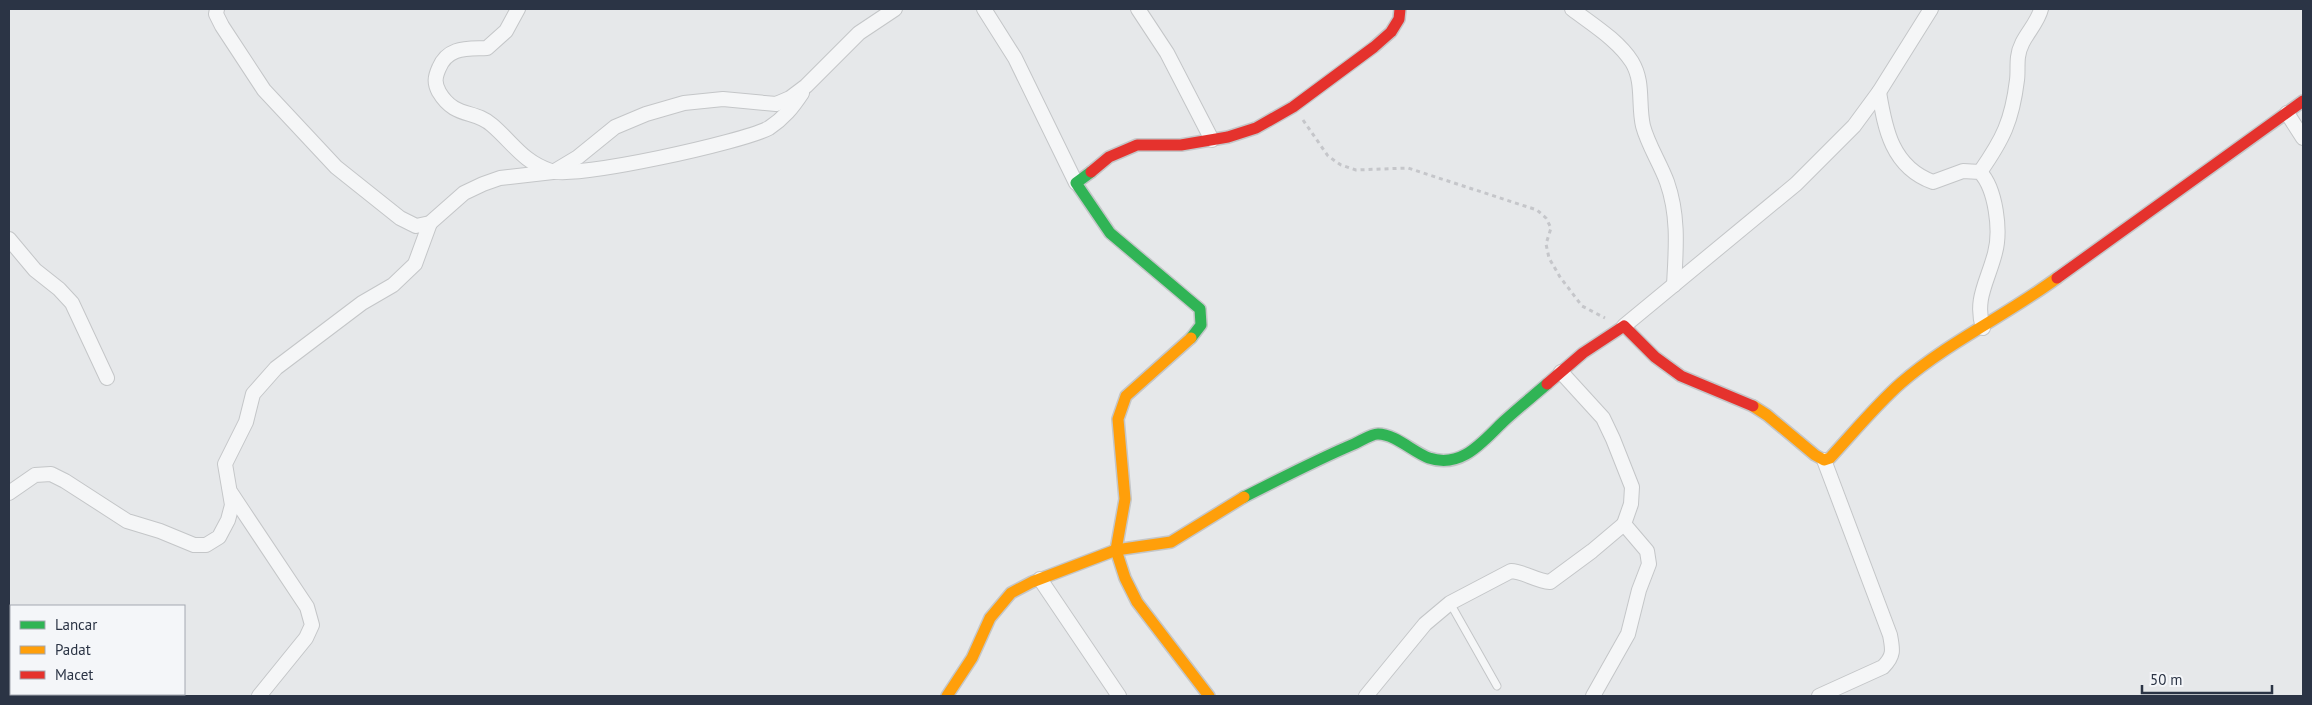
<svg xmlns="http://www.w3.org/2000/svg" width="2312" height="705" font-family="'PT Sans',sans-serif">
  <rect width="100%" height="100%" fill="#e6e8ea"/>
  <g fill="none" stroke-linecap="round" stroke-linejoin="round">
    <defs>
      <path id="lane" d="M1450 603 1497 686"/>
      <g id="street">
        <path d="M217 9 216 14 222 26 264 90 336 167 400 218 416 226 430 223 464 193 483 184 500 178 553 172 578 157 615 127 646 114 684 103 723 99 776 104 790 98 806 86 859 33 895 9"/>
        <path d="M518 9 506 31 487 48C468 49 448 46 439 68 435 77 434 83 439 92 455 119 474 109 492 125 513 143 523 162 551 171 576 179 743 142 769 128 784 118 792 108 802 93"/>
        <path d="M984 9 1015 58 1076 183"/>
        <path d="M1138 9 1167 53 1212 140"/>
        <path d="M1572 9C1593 25 1618 40 1632 62 1644 82 1638 104 1643 126 1648 145 1660 163 1667 182 1679 216 1676 249 1674 285"/>
        <path d="M1879 92C1885 129 1892 167 1933 182L1963 171 1980 172C1996 189 2001 231 1995 253 1988 281 1974 299 1983 328"/>
        <path d="M2287 113 2303 138"/>
        <path d="M1980 172C2003 139 2012 121 2017 80 2018 73 2017 65 2018 57 2020 38 2037 26 2041 9"/>
        <path d="M9 239 35 270 59 289 72 303 107 378"/>
        <path d="M1624 326 1796 184 1854 126 1879 92 1931 9"/>
        <path d="M1561 372 1603 418 1613 439 1632 487 1631 504 1624 524 1647 551 1649 564 1639 590 1628 634 1593 696"/>
        <path d="M9 493 35 475 51 474 65 481 127 521 160 531 194 545H206L219 537 228 520 232 505 225 464 246 422 253 394 276 368 362 303 393 285 415 264 430 223"/>
        <path d="M231 493 307 607 312 625 306 638 259 696"/>
        <path d="M1040 579 1119 696"/>
        <path d="M1366 696 1425 624 1450 603 1511 571C1525 572 1536 581 1550 582L1592 551 1624 524"/>
        <path d="M1819 696 1883 667C1894 656 1893 650 1890 635L1824 460"/>
      </g>
      <g id="fast">
        <path d="M1091 172 1076 183 1110 233 1200 309 1201 325 1191 338"/>
        <path d="M1244 497C1280 479 1316 460 1354 444 1361 441 1371 434 1378 434 1395 434 1413 452 1429 458 1462 469 1483 441 1503 422 1517 409 1532 397 1547 384"/>
      </g>
      <g id="slow">
        <path d="M1191 338 1126 396 1118 419 1125 499 1116 550 1125 578 1137 602 1209 696"/>
        <path d="M1753 406 1767 415 1815 455 1824 460 1830 458C1853 433 1876 405 1901 383 1948 342 2007 315 2057 278"/>
        <path d="M947 696 972 658 990 618 1011 593 1032 582 1116 550 1171 542 1244 497"/>
      </g>
      <g id="jam">
        <path d="M1091 172 1109 157 1137 145H1181L1228 137 1256 128 1293 107 1374 47 1391 32 1399 19 1400 9"/>
        <path d="M2057 278 2303 101"/>
        <path d="M1547 384 1583 353 1624 326 1655 357 1681 376 1753 406"/>
      </g>
    </defs>
    <use href="#lane" stroke="#c4c6c8" stroke-width="9"/>
    <use href="#street" stroke="#c4c6c8" stroke-width="16"/>
    <use href="#fast" stroke="#c4c6c8" stroke-width="14"/>
    <use href="#slow" stroke="#c4c6c8" stroke-width="14"/>
    <use href="#jam" stroke="#c4c6c8" stroke-width="14"/>
    <path stroke="#c5c6ca" stroke-width="3" stroke-dasharray="4 4" stroke-linecap="butt" d="M1303 120 1328 156 1341 165 1356 170 1408 168 1537 210 1546 218 1551 228 1546 244 1549 258 1560 277 1582 306 1605 318"/>
    <use href="#lane" stroke="#f5f6f7" stroke-width="7"/>
    <use href="#street" stroke="#f5f6f7" stroke-width="14"/>
    <use href="#fast" stroke="#30b455" stroke-width="11"/>
    <use href="#slow" stroke="#ff9f0a" stroke-width="11"/>
    <use href="#jam" stroke="#e5322d" stroke-width="11"/>
  </g>
  <rect width="2312" height="705" fill="none" stroke="#2b3445" stroke-width="20"/>
  <rect x="10" y="605" width="175" height="90" fill="#f4f6f9" stroke="#a4a8b1"/>
  <rect x="20" y="621" width="25" height="8" fill="#30b455" stroke="#a4a8b1"/>
  <text x="55" y="630" font-size="15" fill="#2b3445">Lancar</text>
  <rect x="20" y="646" width="25" height="8" fill="#ff9f0a" stroke="#a4a8b1"/>
  <text x="55" y="655" font-size="15" fill="#2b3445">Padat</text>
  <rect x="20" y="671" width="25" height="8" fill="#e5322d" stroke="#a4a8b1"/>
  <text x="55" y="680" font-size="15" fill="#2b3445">Macet</text>
  <path d="M2142 685v8h130v-8" fill="none" stroke="#2b3445" stroke-width="2.5"/>
  <text x="2150" y="685" font-size="15" fill="#2b3445" stroke="#f4f6f9" stroke-width="4" paint-order="stroke">50 m</text>
</svg>
